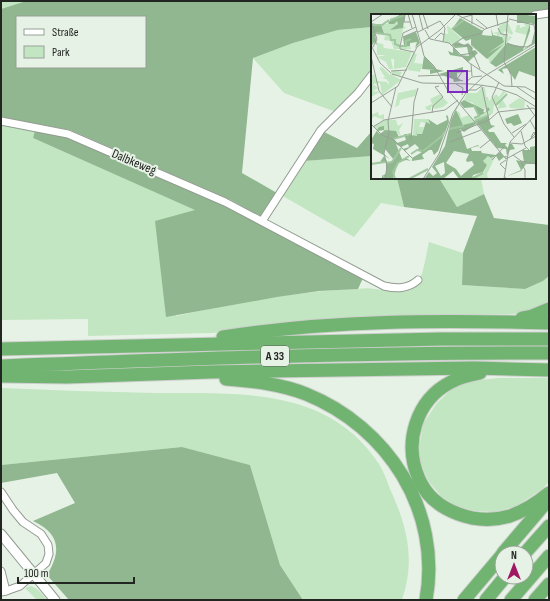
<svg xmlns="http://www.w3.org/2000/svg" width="550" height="601" font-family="'Sofia Sans Condensed',sans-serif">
  <rect width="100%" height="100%" fill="#e7f2e6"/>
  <g fill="#c2e6c1">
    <path d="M1 1H26L1 9Z"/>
    <path d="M372 27V70L356 91 336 112 284 93 253 58 293 43 338 30Z"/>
    <path d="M1 124 35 130 33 138 196 210 176 316C235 303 296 291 357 289 363 288 369 288 375 289 388 290 402 296 414 288 423 281 426 254 429 242L463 253 462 285 525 289 543 281 549 276V305L527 313 511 314 374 317 212 333 88 336V319L1 320Z"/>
    <path d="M372 156V178H397L404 207 381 203 354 237 281 195 304 161Z"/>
    <path d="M439 178H481L484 194 457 207Z"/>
    <path d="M498 378H549V482L541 490 516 506 496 512 476 511 458 507 442 497 429 482 419 460 420 443 423 424 437 403 453 388 472 381Z"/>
    <path d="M1 388C52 390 104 392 155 393 237 394 327 385 379 464 384 472 387 481 390 489 403 517 413 548 407 580 406 586 404 593 402 600H303L280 565 250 465 182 447 1 465Z"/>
    <path d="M31 586C38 588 42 594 47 600H37L25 588Z"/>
  </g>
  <g fill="#90b78f" fill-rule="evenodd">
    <path d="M26 1H549V10L533 13 503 15H372V27L338 30 293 43 253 58 242 173 277 193 262 217 231 200 70 130 1 117V9ZM17 17H145V67H17Z"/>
    <path d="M35 130 66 136 220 204 363 278 358 289 319 291 277 297 166 317 155 221 195 210 33 138Z"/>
    <path d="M372 131V156L304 161 324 132 357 148Z"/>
    <path d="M397 178H439L457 207 484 194 494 218 549 225V276L543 281 525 289 462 285 463 253 477 216 404 207Z"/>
    <path d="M182 447 250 465 280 565 303 600H69L47 575C61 552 61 534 33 521L75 503 57 473 1 483V465Z"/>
  </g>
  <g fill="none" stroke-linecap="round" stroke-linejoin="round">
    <defs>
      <g id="minor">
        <path d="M535 15 549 13"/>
        <path d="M1 121 68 134 225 202 384 286C397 289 408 289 418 280"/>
        <path d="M262 221 321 130 358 93 372 75"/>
        <path d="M1 492 13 510 23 522 41 534 48 545 49 554 46 563 20 586 6 591 1 592"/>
        <path d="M1 571 6 591"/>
      </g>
      <path id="tertiary" d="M1 534 55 600"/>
      <g id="motorway">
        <path d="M522 318 532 316 549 309"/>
        <path d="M223 337C330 320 440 320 549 323"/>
        <path d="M1 349 441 339H549"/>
        <path d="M1 366C184 359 366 352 549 353"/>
        <path d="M480 373C470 375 460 377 451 382 416 400 403 443 419 479 433 512 477 526 510 516 524 511 537 503 549 493"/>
        <path d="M1 376 67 377 210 372 474 368 549 370"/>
        <path d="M226 379C253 381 281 384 306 394 388 427 442 511 426 600"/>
        <path d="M503 553 549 499"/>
        <path d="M525 553 549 526"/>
        <path d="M464 600 502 555"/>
        <path d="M486 600 505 577"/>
        <path d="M511 600 549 556"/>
        <path d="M535 600 549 584"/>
      </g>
    </defs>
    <use href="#minor" stroke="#929c91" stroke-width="9"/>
    <use href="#tertiary" stroke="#929c91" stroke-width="11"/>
    <use href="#motorway" stroke="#cecfce" stroke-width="15"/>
    <use href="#minor" stroke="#fff" stroke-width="7"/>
    <use href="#tertiary" stroke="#fff" stroke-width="9"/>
    <use href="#motorway" stroke="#71b371" stroke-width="13"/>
  </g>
  <g text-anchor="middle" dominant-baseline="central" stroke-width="4" stroke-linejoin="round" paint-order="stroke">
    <rect fill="#e7f2e6" stroke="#5d635c" stroke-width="1" x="261" y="346" width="28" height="20" rx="3"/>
    <g font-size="12" font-weight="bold" fill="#222621">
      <text x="275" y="356">A 33</text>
    </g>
    <g font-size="13" fill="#222621" stroke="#e7f2e6">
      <text transform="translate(134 162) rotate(23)">Dalbkeweg</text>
    </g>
  </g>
  <g transform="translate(371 14)">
    <rect width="165" height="165" fill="#e7f2e6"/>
    <path d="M27 7V12L24 15 32 14 33 12 35 14 32 15 28 32H39L40 35H23L20 27 13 26 14 22H18L19 26H20L19 21 14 20 10 11ZM136 7 142 19 141 21 133 17 132 21H137V27L138 22 141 23 119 49 115 39 132 28 131 21 126 22V20L121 19 127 18 128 12ZM152 9H159L156 21 144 18 146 11H149V14L155 12ZM76 11 91 25 81 31 72 27 73 19 77 20ZM6 29 12 30 13 34 41 38 35 53 23 55V45H20L22 55H18L15 48 6 43 15 41H6ZM42 39 46 40 43 49 52 50 49 58 36 56ZM11 53 19 61 22 56 31 58 29 62 21 61 30 66 11 81 9 69 2 70 7 74 2 77 9 78 0 83V63L3 60 6 67 16 68 17 71 18 68 15 65 11 64 14 63 8 54ZM111 73H114L115 83H117L118 87 125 80 128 83 132 77 135 78 128 86 131 85 136 93 126 95 128 90 124 92 123 89 122 99 104 107 103 105 119 96 103 92 102 89 93 86 96 79H106ZM46 75 44 82 29 86 28 91 24 93 27 79ZM69 80 77 89 72 93 64 95 60 92V96H56L54 93 61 90 59 85ZM148 84 154 87 153 95 139 94 138 91ZM86 97 89 99 90 104 98 101 104 108 93 112 87 103 82 104ZM7 98 8 102 13 100V106H25L27 112 32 109 28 116 30 123 25 117 6 116 2 112 13 106 3 102 0 106V101ZM43 105H57L59 110 50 108 48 113H53L51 120 42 123ZM117 142 120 144 124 143 116 160 117 165H101L112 159 116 151 112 147Z" fill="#c2e6c1"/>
    <path d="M30 0 34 1 32 14 19 16 27 10 26 7 23 10H18L17 8ZM146 0 165 2 164 11 159 9V17L152 36 161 30 165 13V29L125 53 119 49 136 29 152 33 159 9H146ZM89 4 112 17 111 21 121 22 120 14 122 21 131 23 133 28 116 40 133 30 116 45 100 31V25L95 27 81 15ZM0 9 10 11 13 19H4L6 31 3 28 2 31 6 36 0 29ZM45 18 49 29 44 34 46 28 39 29V32H29L33 31 32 23ZM87 28 93 31 97 29 102 34 101 37 104 36 107 39 97 48 91 43 79 41 77 37 82 39V33L89 41 98 42 96 33 84 34 81 31ZM165 33V63L148 57 144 66 140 60 135 61 139 60 137 54 131 55 133 60 127 56ZM53 42 65 55 73 57 59 60V56H64L51 55ZM92 53V56L97 57 86 59V63L90 67 83 68 82 65 68 60ZM93 86 114 96 112 97 114 99 117 93 119 96 103 105 108 102 104 93 93 94 89 89ZM89 89 85 96 92 111 104 108 105 110 93 118 89 115 96 135 107 131 109 134 107 132 100 134 101 137H110L109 134 111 139 125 141 129 138 133 143 128 147 125 142 120 144 117 142 112 147 116 151 112 158 102 161 101 165H88L82 157 72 165H53L58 158 62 162 66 159 61 153 74 132 80 106 85 95ZM83 137 98 140 95 146 96 148 101 147 103 151 90 162 85 155 75 149ZM73 148 74 159 70 162 64 152ZM122 99 117 102 120 111 124 112 117 116 118 118H123L130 129H136L134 131 137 134 138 130H141L144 135 139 136 135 144 133 142H136L135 135 126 134 104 107ZM147 100 151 109 143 112 140 109 136 110 134 105ZM75 101 77 102 78 108 67 137 63 141 61 136H58L51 141 53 145 41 147V144L51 138 46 136 48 134 44 130 34 137 32 135 38 133 37 130 30 133 25 130 31 145 35 144 40 147 35 146 27 149 22 164 11 165V161L14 164 12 161 15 160V148L0 150 9 148 13 142 17 149 23 146 14 135 13 140 19 145 2 135 3 130 0 129V126L8 113 13 112V116L6 117 9 120 14 116 25 117 28 123 23 125 26 129 35 126 33 120 46 122 45 114 46 120H51L55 108 59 110 57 105 66 111 76 106ZM165 132V150H155L150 157 134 163 137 165H130L150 156 145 146 153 148 151 136H159V133Z" fill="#90b78f" fill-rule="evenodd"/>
    <path fill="none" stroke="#a0c79f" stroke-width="2" d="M19 6 34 1M1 11H11L18 6M81 15 93 6M5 19 19 21 20 26H24V30L29 32H35V27L40 25M125 91 136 80M103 104 108 102 103 92M104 107 116 102M78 115 93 112M22 125 40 120M52 137 71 122 74 117M40 140 46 136 51 137M16 149 21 148 30 134M0 150 14 148M24 165 22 158 27 149 38 142M38 165 57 155M100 165 112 159"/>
    <path fill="none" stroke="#98a097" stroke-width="1" d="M34 0 33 8H39M37 0 41 14M41 0 50 30M48 0 52 16M52 0 57 15M85 0 113 15M125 0 127 12M137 0 133 48 140 60 141 73M90 4 101 1V10M105 5 116 14M0 8 6 25 2 33M0 8 12 0M127 14 130 20 137 21M54 16 59 25 78 29 97 48 133 72 154 73 165 79M47 18 69 7 74 14 72 28M32 23 46 17M64 25 70 19 73 21M136 29 143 32 156 33 161 30 164 17 163 11 138 5M50 30 53 42 63 52 76 75 135 145 155 134M84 30 99 32 109 55M0 31 9 49 20 59M81 31 92 24 108 20 114 15 138 7M43 38 29 35V32L32 19 45 13M89 41 102 39M0 42 8 77 21 93M100 50 101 62M20 57 36 56M21 60 51 69 101 70 123 73 146 81 165 93M47 62 74 61 92 67M86 65 91 58 100 57M95 68 101 63 111 62M128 68 121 83 133 110 143 123M85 70 92 74 91 81M111 73 118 106M146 73 165 86M98 76H105L112 71M0 89 27 72 46 33 69 16 85 0M156 91 164 102M61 99 62 92 72 83 64 73 68 72M159 106 165 117M0 110 11 121 23 126 41 144M2 113 13 106 74 96 87 86M150 117 154 132 160 138M85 119 118 106 127 98 162 94 165 96M141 119 155 110M40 126 43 88 47 74M158 126 164 120 163 118 160 123M79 128 110 116M139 129 151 130 165 122M109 134 119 126M142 141 150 147 165 150M121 146 133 133M150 148 154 156V165M134 155 129 150 135 146M14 165 16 153 13 139 18 120 17 107 25 73M52 165 68 140 82 99 95 79 112 63 165 31M133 165 139 128 165 100"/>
    <path fill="#7b2cbf" fill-opacity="0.15" stroke="#7b2cbf" stroke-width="2" d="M77 57H96V78H77Z"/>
    <rect width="165" height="165" fill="none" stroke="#222621" stroke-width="2"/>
  </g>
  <rect width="550" height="601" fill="none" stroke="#222621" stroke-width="4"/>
  <rect x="16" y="16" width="130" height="52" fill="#e7f2e6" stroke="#98a097"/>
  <rect x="24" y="29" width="20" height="6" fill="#ffffff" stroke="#98a097"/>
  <text x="52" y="36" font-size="12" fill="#222621">Straße</text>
  <rect x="24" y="46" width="20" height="12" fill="#c2e6c1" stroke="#98a097"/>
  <text x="52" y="56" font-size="12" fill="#222621">Park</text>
  <g transform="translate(514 565)"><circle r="19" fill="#e7f2e6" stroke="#98a097"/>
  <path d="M0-3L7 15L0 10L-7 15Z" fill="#a01762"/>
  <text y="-6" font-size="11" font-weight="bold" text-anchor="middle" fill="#222621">N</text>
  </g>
  <path d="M18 577v6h116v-6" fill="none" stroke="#222621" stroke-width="2"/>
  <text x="24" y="577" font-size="12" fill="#222621" stroke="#e7f2e6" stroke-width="3" paint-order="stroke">100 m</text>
</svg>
